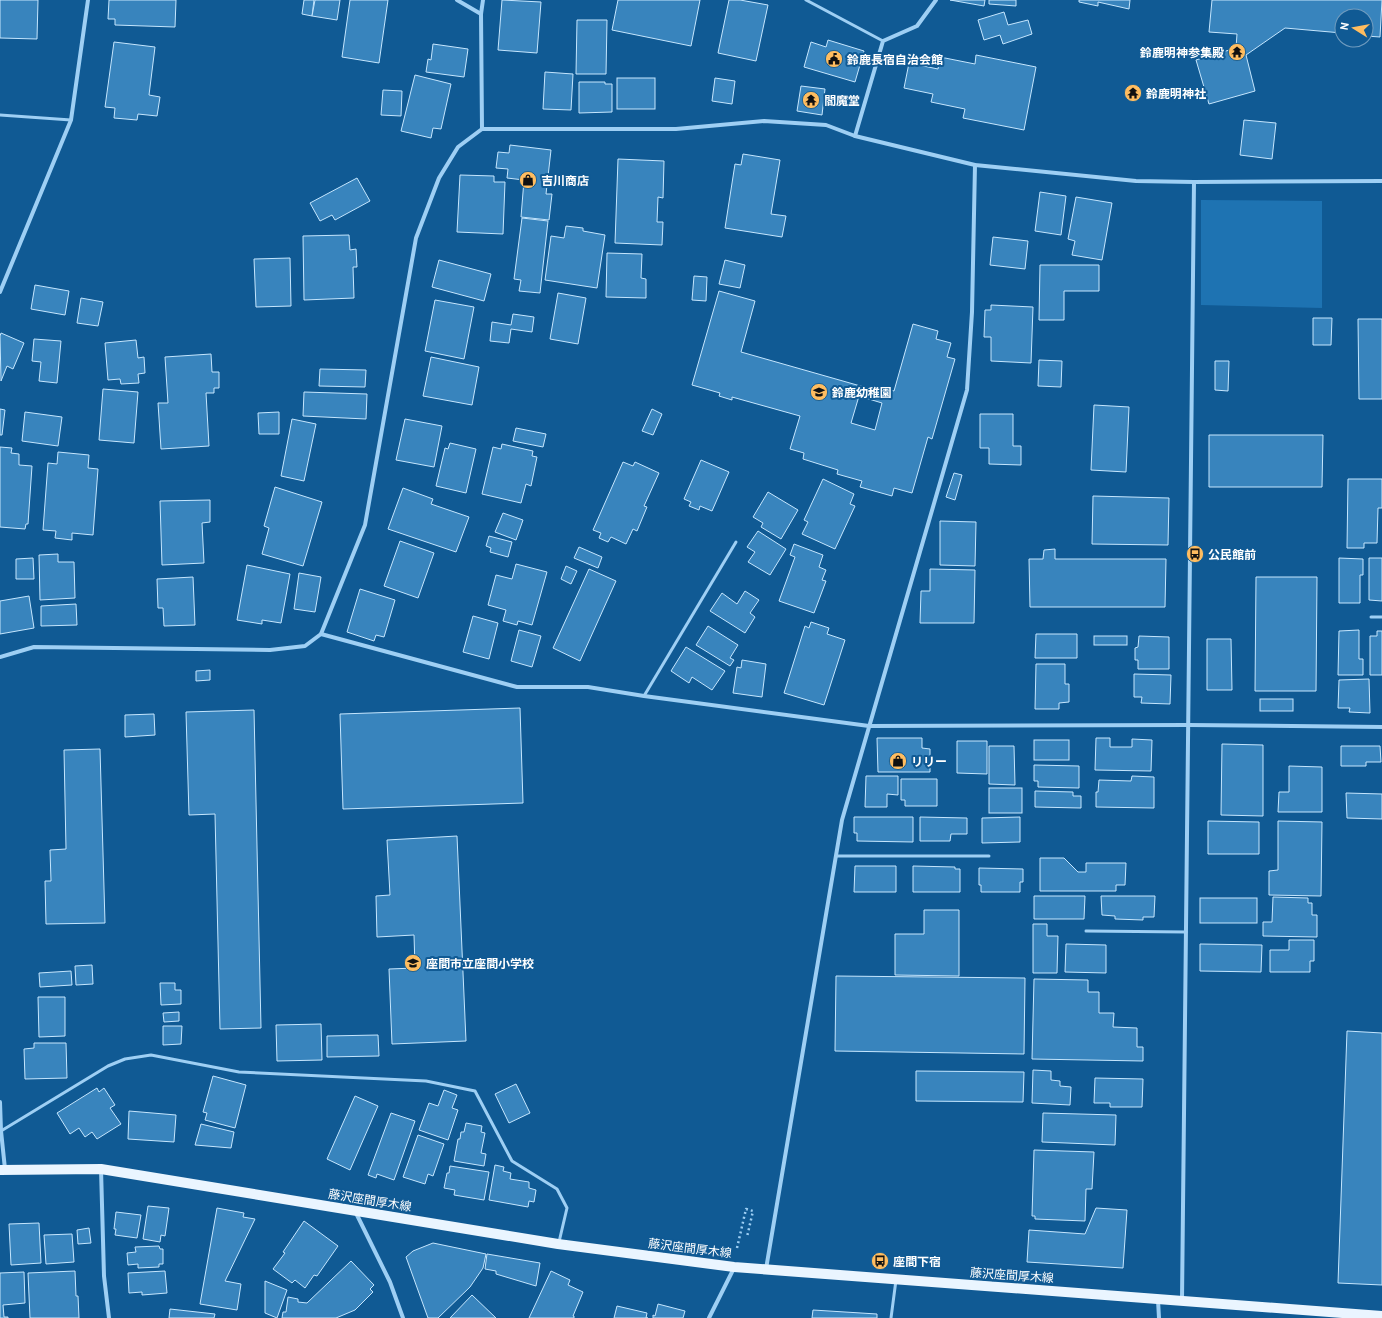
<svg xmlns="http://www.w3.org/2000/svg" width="1382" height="1318" font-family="'PT Sans','Noto Sans JP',sans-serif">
  <rect width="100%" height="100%" fill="#105a94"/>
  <path fill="#1e73b2" d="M1201 200 1322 201V308L1201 305Z"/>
  <g fill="#3884bd" stroke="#c5e6fe" fill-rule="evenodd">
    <path d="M0 0H38L37 39 0 38Z"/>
    <path d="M109 0H176L175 27 115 25V19H108Z"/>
    <path d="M304 0H314L312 16 302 14Z"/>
    <path d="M315 0H340L337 20 312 16Z"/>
    <path d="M350 0H388L379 63 342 57Z"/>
    <path d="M502 0 541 2 537 53 498 50Z"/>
    <path d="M618 0H700L691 46 612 30Z"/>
    <path d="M729 0H740L768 5 756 61 718 53Z"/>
    <path d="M950 0H985L984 6Z"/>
    <path d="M989 0H1016V6L989 4Z"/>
    <path d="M1079 0H1130L1129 9 1098 2V6L1079 2Z"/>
    <path d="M1212 0H1382L1380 37 1366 36V16H1342V33L1285 28 1246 55 1255 91 1209 104 1196 60 1236 48 1237 34 1209 32Z"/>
    <path d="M1004 12 1008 25 1028 20 1032 34 1003 44 1000 35 984 40 978 20Z"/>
    <path d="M577 20H607L606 74H576Z"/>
    <path d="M828 40 864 51 855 82 804 67 811 42 826 47Z"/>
    <path d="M114 42 155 47 149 95 160 97 157 116 138 114 137 120 114 118 115 108 105 107Z"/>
    <path d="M433 44 468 49 464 77 426 72 428 59 431 60Z"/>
    <path d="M976 55 1036 67 1024 130 963 118 965 109 931 102 933 94 904 88 909 63 938 69 940 57 975 64Z"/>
    <path d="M545 72 573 74 571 110 543 109Z"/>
    <path d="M415 75 451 84 441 129 433 128 431 138 401 131Z"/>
    <rect x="617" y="78" width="38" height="31"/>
    <path d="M715 78 735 81 732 104 712 101Z"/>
    <path d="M579 82H605V84H612V112L579 113Z"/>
    <path d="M801 86 825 89 822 115 797 111Z"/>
    <path d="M383 90 402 91 401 116 381 115Z"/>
    <path d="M1244 120 1276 123 1272 159 1240 155Z"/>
    <path d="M510 145 551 150 546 194H552L549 220 521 217 524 180 507 178 508 169 496 168 498 152 509 153Z"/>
    <path d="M743 154 780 160 771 214 786 216 782 237 725 228 735 164 741 165Z"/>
    <path d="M618 159 664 161 663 198 658 197 657 222H663L662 245 615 243Z"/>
    <path d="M460 175 494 176V182H505L503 234 457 232Z"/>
    <path d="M357 178 370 201 335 220 332 215 320 221 310 203Z"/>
    <path d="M1040 192 1066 196 1061 235 1035 231Z"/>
    <path d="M1076 197 1112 203 1102 260 1072 255 1075 241 1068 239Z"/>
    <path d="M522 218 548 221 540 293 519 291 521 280 514 279Z"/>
    <path d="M566 226 583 228V231L605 235 597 288 545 280 551 236 564 238Z"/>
    <path d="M349 235 350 250 356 249 357 267H353L354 298 304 300 303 236Z"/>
    <path d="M993 237 1028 241 1025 269 990 265Z"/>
    <path d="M607 253 642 254 641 278 646 279V298L606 297Z"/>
    <path d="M290 258 291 306 256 307 254 259Z"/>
    <path d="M439 260 491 274 484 301 432 287Z"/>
    <path d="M725 260 745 265 740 288 719 284Z"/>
    <path d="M1040 265H1099V291H1064V320H1039Z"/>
    <path d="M694 276 707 277 706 301 692 300Z"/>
    <path d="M35 285 69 291 65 315 31 309Z"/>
    <path d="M719 291 755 301 741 352 885 393 887 389 894 391 913 324 938 331 936 339 951 343 947 357 955 359 932 439 928 437 912 493 894 488 892 496 860 487 862 481 837 474 838 470 803 459 804 453 790 449 800 416 732 397V400L719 396 720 393 692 385ZM859 396 882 403 875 430 851 423Z"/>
    <path d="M558 293 586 298 578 344 550 339Z"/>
    <path d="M81 298 103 302 98 326 77 323Z"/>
    <path d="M435 300 474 307 464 359 425 351Z"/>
    <path d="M991 305 1033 307 1031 363 991 361V337H984L985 310H991Z"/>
    <path d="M513 314 534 317 532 332 511 329 509 343 490 341 492 322 511 325Z"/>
    <path d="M1313 318H1332L1331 345H1313Z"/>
    <path d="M1358 319H1382V399H1359Z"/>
    <path d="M1 333 24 343 13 369 7 366 1 381 0 336Z"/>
    <path d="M34 339 61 341 57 383 39 381 41 362 32 361Z"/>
    <path d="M136 340 138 358 144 357 145 373 138 374 139 383 121 384 120 379 108 380 105 343Z"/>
    <path d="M211 354 212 372H219V388H214V393H206L209 446 161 449 158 403H168L165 357Z"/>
    <path d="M431 357 479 367 472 405 423 396Z"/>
    <path d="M1039 360 1062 361 1061 387 1038 386Z"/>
    <path d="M1215 361H1229L1228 391 1215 390Z"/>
    <path d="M320 369 366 370 365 387 319 386Z"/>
    <path d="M103 389 138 392 134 443 99 440Z"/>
    <path d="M304 392 367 394 366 419 303 416Z"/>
    <path d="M1094 405 1129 407 1126 472 1091 470Z"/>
    <path d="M0 409 5 410 2 435H0Z"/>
    <path d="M652 409 662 414 653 435 642 431Z"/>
    <path d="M25 412 62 417 58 446 22 441Z"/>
    <path d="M279 412V434H259L258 413Z"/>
    <path d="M980 414H1013V446H1021V465L989 464V448H980Z"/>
    <path d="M292 419 316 424 304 481 281 476Z"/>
    <path d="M405 419 442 426 434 467 396 460Z"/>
    <path d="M516 428 546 434 543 447 513 441Z"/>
    <path d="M1209 435H1323L1322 487H1209Z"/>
    <path d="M450 443 476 449 466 493 436 486 445 448 448 449Z"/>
    <path d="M502 444 533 451 532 456 537 457 531 486 526 484 521 503 482 494 493 447 501 449Z"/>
    <path d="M0 447 12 448 11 453 19 454V465L32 466 28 524H26L25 529 0 527Z"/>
    <path d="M58 452 89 455 88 468 98 469 93 535 72 533V540L55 538 56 531 43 530 48 463 57 464Z"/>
    <path d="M701 460 729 472 712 511 700 506 699 510 689 506 691 502 684 499Z"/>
    <path d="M623 462 633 466 635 462 659 473 644 506 647 507 637 531 633 529 626 544 611 537 608 542 599 538 601 533 593 530Z"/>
    <path d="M954 473 962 475 955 500 946 497Z"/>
    <path d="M823 479 854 494 850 504 855 506 835 549 802 534 808 522 804 520Z"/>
    <path d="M1348 479H1382V508H1378L1377 543H1364V548H1347Z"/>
    <path d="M275 487 322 502 303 566 262 554 269 528 264 526Z"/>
    <path d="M403 488 433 499 431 504 469 517 456 552 388 529Z"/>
    <path d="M768 492 798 510 781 539 761 527 763 523 753 517Z"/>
    <path d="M1093 496 1169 498 1168 545 1092 544Z"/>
    <path d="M210 500V522L202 523 204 563 162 565 160 501Z"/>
    <path d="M503 513 523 520 516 540 495 532Z"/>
    <path d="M940 521 976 522 975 566 940 565Z"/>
    <path d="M758 531 786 549 770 575 748 562 755 552 747 547Z"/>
    <path d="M489 536 512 542 508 557 490 552 491 548 486 546Z"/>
    <path d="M400 541 434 553 418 598 384 586Z"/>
    <path d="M794 544 823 555 819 567 826 570 822 580 826 581 814 613 779 601 795 557 790 555Z"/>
    <path d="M579 547 602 557 598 568 574 558Z"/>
    <path d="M1055 549V559H1166L1165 607H1030L1029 559H1043L1044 550Z"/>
    <path d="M58 554V562H74L75 598 40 600 39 555Z"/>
    <path d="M33 558 34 579H16V559Z"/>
    <path d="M1339 558 1363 559V575H1360V603H1339Z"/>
    <path d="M1369 558H1382V601L1369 600Z"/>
    <path d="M516 564 547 572 532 625 518 621 517 625 503 621 506 610 488 605 496 575 512 579Z"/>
    <path d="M247 565 290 574 281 623 262 620V624L237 620Z"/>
    <path d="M566 566 577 571 571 584 561 579Z"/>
    <path d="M589 569 616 581 580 661 553 648Z"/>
    <path d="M930 569 975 570 974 623H920L921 591H930Z"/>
    <path d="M299 573 321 577 315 612 294 609Z"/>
    <path d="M193 577 195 625 164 626 163 608H158L157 579Z"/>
    <path d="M1256 577H1317L1316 691H1255Z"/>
    <path d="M360 589 395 600 384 637 376 635 374 641 347 632Z"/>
    <path d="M745 591 759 600 750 613 755 617 745 633 710 611 722 593 737 604Z"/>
    <path d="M29 596 34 628 0 634V601Z"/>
    <path d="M76 604 77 625 41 626V606Z"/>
    <path d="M473 616 498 623 489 659 463 652Z"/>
    <path d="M811 622 829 628 827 634 845 640 824 705 784 693 805 626 809 628Z"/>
    <path d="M708 626 738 645 730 658 734 660 730 666 696 645Z"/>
    <path d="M519 630 541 636 532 667 511 661Z"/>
    <path d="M1359 630V659H1363V675H1338L1339 631Z"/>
    <path d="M1377 631H1382V675H1370V636H1377Z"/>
    <path d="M1036 634H1077V658H1035Z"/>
    <rect x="1094" y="636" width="33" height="9"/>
    <path d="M1139 636 1169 637V669H1138V660H1135V648L1138 647Z"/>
    <path d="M1207 639H1231L1232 690H1207Z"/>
    <path d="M686 647 725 671 712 690 692 677 689 683 671 671Z"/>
    <path d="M742 660 766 664 762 697 733 693 737 667 741 668Z"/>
    <path d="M1036 664H1065V684H1069V702L1059 703V709H1035Z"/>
    <path d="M210 670V680L196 681V671Z"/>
    <path d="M1134 674 1171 675 1170 704 1141 703 1142 697H1134Z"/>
    <path d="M1369 679 1370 713 1349 712 1350 708H1338L1339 680Z"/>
    <rect x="1260" y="699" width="33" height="12"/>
    <path d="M520 708 523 803 343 809 340 714Z"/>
    <path d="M254 710 261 1028 220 1029 215 814 189 815 186 712Z"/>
    <path d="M154 714 155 735 125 737V715Z"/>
    <path d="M877 738H922V748L930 749V772H878Z"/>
    <path d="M1096 738H1110V747H1132V739L1152 740 1151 771 1095 770Z"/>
    <rect x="1034" y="740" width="35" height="20"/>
    <path d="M957 741H987V774L957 773Z"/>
    <path d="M1222 744 1263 745V816L1221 815Z"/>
    <path d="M989 746H1014L1015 785 989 784Z"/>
    <path d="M1341 746H1380L1381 762H1366V766H1341Z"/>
    <path d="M100 749 105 923 46 924 45 881H51L50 850 66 849 64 750Z"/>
    <path d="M1034 765 1079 766V788L1038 787V781H1034Z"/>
    <path d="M1289 766 1322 767V812H1278L1279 792H1289Z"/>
    <path d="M866 776H898V795L887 794V807H865Z"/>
    <path d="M1132 776 1154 777V808L1096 807V792H1098L1099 780 1131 781Z"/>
    <path d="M901 779H937V806H905V800H901Z"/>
    <rect x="989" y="788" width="33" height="25"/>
    <path d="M1035 791 1073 792V796H1081V808L1035 807Z"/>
    <path d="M1346 793 1382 794V819L1347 818Z"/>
    <path d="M854 817H913V842L857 841V833H854Z"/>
    <path d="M920 817 967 818V834H951L950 841H920Z"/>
    <path d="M1020 817V842L982 843V818Z"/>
    <path d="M1208 821 1259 822V854H1208Z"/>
    <path d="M1278 821 1322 822 1321 896 1269 895V871L1278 870Z"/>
    <path d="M457 836 466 1041 392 1044 389 969 415 968 414 935 377 937 376 896 390 895 387 840Z"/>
    <path d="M1040 858H1064L1078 872H1086V863H1126L1125 885H1116V891H1040Z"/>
    <path d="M855 866H896V892H854Z"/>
    <path d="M913 866 955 867V869H960V892H913Z"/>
    <path d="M979 868 1023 869V882H1020V892H981V885H979Z"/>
    <path d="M1034 896H1085L1084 919H1034Z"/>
    <path d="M1101 896H1155L1154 917H1143V920L1115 919V916L1102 915Z"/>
    <path d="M1273 897 1308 898V903H1312V915H1317V937L1263 936V922H1272Z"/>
    <rect x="1200" y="898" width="57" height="25"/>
    <path d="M924 910H959V976L895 975V934H924Z"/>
    <path d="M1033 924H1047V936H1058L1057 973H1033Z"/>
    <path d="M1289 940H1314V961H1310V972H1270V950H1289Z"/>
    <path d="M1066 944 1106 945V973L1065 972Z"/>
    <path d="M1200 944 1262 945 1261 972 1200 971Z"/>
    <path d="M92 965 93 984 76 985 75 966Z"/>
    <path d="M71 971 72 985 40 987 39 973Z"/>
    <path d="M836 976 1025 978 1024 1054 835 1051Z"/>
    <path d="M1034 979 1088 980V992H1099V1013H1114L1113 1027 1137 1028V1047H1143V1061L1032 1059Z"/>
    <path d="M160 983H175V990H181V1004L161 1005Z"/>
    <path d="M38 997H65V1036L39 1037Z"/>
    <path d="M179 1012V1021L164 1022 163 1013Z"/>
    <path d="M321 1024 322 1060 277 1061 276 1025Z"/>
    <path d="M163 1026H182L181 1044 163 1045Z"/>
    <path d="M1347 1031 1382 1033V1285L1338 1283Z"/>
    <path d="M378 1035 379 1056 327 1057V1036Z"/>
    <path d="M34 1043H66L67 1078 25 1079 24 1049 34 1048Z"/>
    <path d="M1033 1070 1051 1071V1080L1060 1081V1086L1071 1087 1070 1105 1032 1103Z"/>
    <path d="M916 1071 1024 1072 1023 1102 916 1101Z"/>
    <path d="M213 1076 246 1085 235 1128 205 1120 207 1113 203 1112Z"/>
    <path d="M1095 1078 1143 1079 1142 1107H1110V1103H1094Z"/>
    <path d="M516 1084 530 1113 509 1123 495 1094Z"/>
    <path d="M97 1088 99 1092 104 1088 115 1105 110 1108 121 1124 97 1139 92 1132 85 1137 79 1128 70 1134 57 1113Z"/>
    <path d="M444 1090 457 1095 452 1108 458 1110 448 1140 419 1130 429 1103 438 1106Z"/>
    <path d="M355 1096 378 1106 350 1170 327 1159Z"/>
    <path d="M129 1111 176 1115 174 1142 128 1139Z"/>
    <path d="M391 1113 415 1121 394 1180 377 1174 376 1178 368 1175Z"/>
    <path d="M1043 1113 1116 1115 1115 1145 1042 1142Z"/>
    <path d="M466 1123 482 1126 481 1132 485 1133 481 1153 486 1154 484 1166 454 1161 458 1139H460L461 1132H464Z"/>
    <path d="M201 1124 234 1132 231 1148 195 1145Z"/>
    <path d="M418 1135 444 1144 433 1176 428 1174 425 1184 403 1177Z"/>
    <path d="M1034 1150 1094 1152 1092 1189H1086L1085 1221 1035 1219V1216H1032Z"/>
    <path d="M495 1165 504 1167 503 1171 511 1173 510 1179 529 1182V1188L536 1190 534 1202 529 1201 528 1207 489 1200Z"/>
    <path d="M450 1166 489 1172 484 1200 454 1195 455 1190 444 1188 447 1173H449Z"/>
    <path d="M148 1206 169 1208 165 1236 161 1235 160 1242 143 1239Z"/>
    <path d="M217 1208 244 1213 243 1217 255 1219 225 1281 241 1284 237 1310 200 1304Z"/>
    <path d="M1096 1208 1127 1210 1123 1268 1027 1262 1029 1230 1085 1234Z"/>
    <path d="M116 1212 141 1215 137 1238 115 1235 116 1229H114Z"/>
    <path d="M304 1221 338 1246 317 1276 314 1275 305 1288 295 1280 292 1283 273 1269 285 1253 283 1252Z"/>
    <path d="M39 1223 41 1263 11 1265 9 1224Z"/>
    <path d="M89 1228 91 1243 78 1244 77 1230Z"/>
    <path d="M72 1234 74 1262 46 1264 44 1235Z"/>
    <path d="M433 1243 486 1254 483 1268 470 1287 438 1318H428L406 1257 413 1251Z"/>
    <path d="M159 1246 160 1249H163V1264H159V1267L138 1268V1264L128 1265 127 1253 136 1252 135 1247Z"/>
    <path d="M487 1254 540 1263 536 1286 496 1274V1271L485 1269Z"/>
    <path d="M351 1261 374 1285 370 1289 373 1292 355 1310 336 1318H282L283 1312H286L288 1297 298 1299V1302L307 1303Z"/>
    <path d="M75 1271 76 1296H78L79 1318H30L28 1273Z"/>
    <path d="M165 1271 167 1293 142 1295V1292L129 1293 128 1273Z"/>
    <path d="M551 1271 570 1280 568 1285 583 1292 573 1316H574V1318H529Z"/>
    <path d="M24 1272 25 1303 3 1305 4 1317H8V1318H0V1273Z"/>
    <path d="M265 1281 287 1290 277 1318 265 1313Z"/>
    <path d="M472 1295 496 1318H450Z"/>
    <path d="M658 1304 685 1311 683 1318H653V1315L655 1316Z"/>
    <path d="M617 1306 647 1313 646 1318H648H614Z"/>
    <path d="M170 1309 215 1314 214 1318H169Z"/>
    <path d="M813 1310 877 1314V1318H812Z"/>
  </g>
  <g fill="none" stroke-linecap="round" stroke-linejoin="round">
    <path stroke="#9ecff4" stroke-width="2.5" stroke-dasharray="2 3" stroke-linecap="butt" d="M737 1248 746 1209 753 1211 747 1237"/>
    <g stroke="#9ecff4" stroke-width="3">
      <path d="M806 0 883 41"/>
      <path d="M0 115 71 120"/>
      <path d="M1371 617H1382"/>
      <path d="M644 696 736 542"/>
      <path d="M836 856H989"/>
      <path d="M1086 931 1186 932"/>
      <path d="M1 1131 108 1066 125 1059 151 1055 239 1072 426 1081 475 1091 512 1161 557 1189 567 1208 559 1242"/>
      <path d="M891 1318 896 1280"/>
    </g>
    <g stroke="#9ecff4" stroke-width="4">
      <path d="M457 0 481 14"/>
      <path d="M482 129 481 14 483 0"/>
      <path d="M855 136 883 41 917 26 936 0"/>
      <path d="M0 292 71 120 88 0"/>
      <path d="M321 634 517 687H588L644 696 869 726 1188 725 1382 727"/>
      <path d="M0 657 34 647 270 650 305 646 321 634 365 525 416 238 439 178 458 147 482 129H676L764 121 826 125 855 136 975 165 1136 181 1194 182 1382 181"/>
      <path d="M0 1102 1 1131 5 1169"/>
      <path d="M101 1169 104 1276 109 1318"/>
      <path d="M356 1213 390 1282 403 1318"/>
      <path d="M766 1269 842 820 967 390 972 312 975 165"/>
      <path d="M1158 1300 1159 1318"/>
      <path d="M1182 1300 1194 182"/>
      <path d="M709 1318 734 1268"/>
    </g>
    <path stroke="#eaf5ff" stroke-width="10" d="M0 1170 101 1169 558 1244 734 1267 1382 1316"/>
  </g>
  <defs>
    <symbol id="temple-disc" viewBox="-11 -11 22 22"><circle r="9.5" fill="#ffbd60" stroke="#105a94"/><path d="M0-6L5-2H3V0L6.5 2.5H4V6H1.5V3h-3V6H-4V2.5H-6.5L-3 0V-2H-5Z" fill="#111"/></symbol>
    <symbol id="civic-disc" viewBox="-11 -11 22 22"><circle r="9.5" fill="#ffbd60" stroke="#105a94"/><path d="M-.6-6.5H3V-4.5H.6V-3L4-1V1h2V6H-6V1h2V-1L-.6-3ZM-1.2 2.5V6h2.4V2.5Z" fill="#111"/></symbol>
    <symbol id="shop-disc" viewBox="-11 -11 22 22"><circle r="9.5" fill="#ffbd60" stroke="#105a94"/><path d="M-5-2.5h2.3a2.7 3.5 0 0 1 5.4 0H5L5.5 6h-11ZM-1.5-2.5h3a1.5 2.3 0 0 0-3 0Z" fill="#111"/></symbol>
    <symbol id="school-disc" viewBox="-11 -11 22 22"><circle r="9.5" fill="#ffbd60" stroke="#105a94"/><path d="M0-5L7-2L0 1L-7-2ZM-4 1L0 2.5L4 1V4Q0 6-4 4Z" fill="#111"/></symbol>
    <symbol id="bus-disc" viewBox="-11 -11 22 22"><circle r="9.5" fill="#ffbd60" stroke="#105a94"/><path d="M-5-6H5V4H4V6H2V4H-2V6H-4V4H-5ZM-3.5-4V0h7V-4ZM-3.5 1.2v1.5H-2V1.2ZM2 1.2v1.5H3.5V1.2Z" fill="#111"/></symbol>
  </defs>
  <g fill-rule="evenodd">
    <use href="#temple-disc" x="1227" y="42" width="20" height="20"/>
    <use href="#civic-disc" x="824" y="49" width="20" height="20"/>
    <use href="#temple-disc" x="1123" y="83" width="20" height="20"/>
    <use href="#temple-disc" x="801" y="90" width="20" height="20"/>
    <use href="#shop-disc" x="518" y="170" width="20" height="20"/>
    <use href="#school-disc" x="809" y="382" width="20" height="20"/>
    <use href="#bus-disc" x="1185" y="544" width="20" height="20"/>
    <use href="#shop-disc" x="888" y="751" width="20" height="20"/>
    <use href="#school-disc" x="403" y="953" width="20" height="20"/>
    <use href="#bus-disc" x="870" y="1251" width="20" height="20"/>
  </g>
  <g text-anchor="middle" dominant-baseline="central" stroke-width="4" stroke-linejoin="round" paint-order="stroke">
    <g font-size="12" font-weight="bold" fill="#fff" stroke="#105a94" text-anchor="start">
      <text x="1224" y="52" text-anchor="end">鈴鹿明神参集殿</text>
      <text x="847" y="59">鈴鹿長宿自治会館</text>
      <text x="1146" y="93">鈴鹿明神社</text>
      <text x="824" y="100">閻魔堂</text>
      <text x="541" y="180">吉川商店</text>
      <text x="832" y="392">鈴鹿幼稚園</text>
      <text x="1208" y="554">公民館前</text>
      <text x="911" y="761">リリー</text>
      <text x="426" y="963">座間市立座間小学校</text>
      <text x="893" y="1261">座間下宿</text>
    </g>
    <g font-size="12" fill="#fff" stroke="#105a94">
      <text transform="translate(370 1200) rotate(9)">藤沢座間厚木線</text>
      <text transform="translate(690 1248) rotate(7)">藤沢座間厚木線</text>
      <text transform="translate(1012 1275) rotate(4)">藤沢座間厚木線</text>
    </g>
  </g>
  <g transform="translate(1354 28) rotate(281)"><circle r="19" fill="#105a94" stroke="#709cbf"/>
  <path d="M0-3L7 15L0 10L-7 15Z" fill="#ffbd60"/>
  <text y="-6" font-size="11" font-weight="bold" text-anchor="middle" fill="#ffffff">N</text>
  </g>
</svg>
